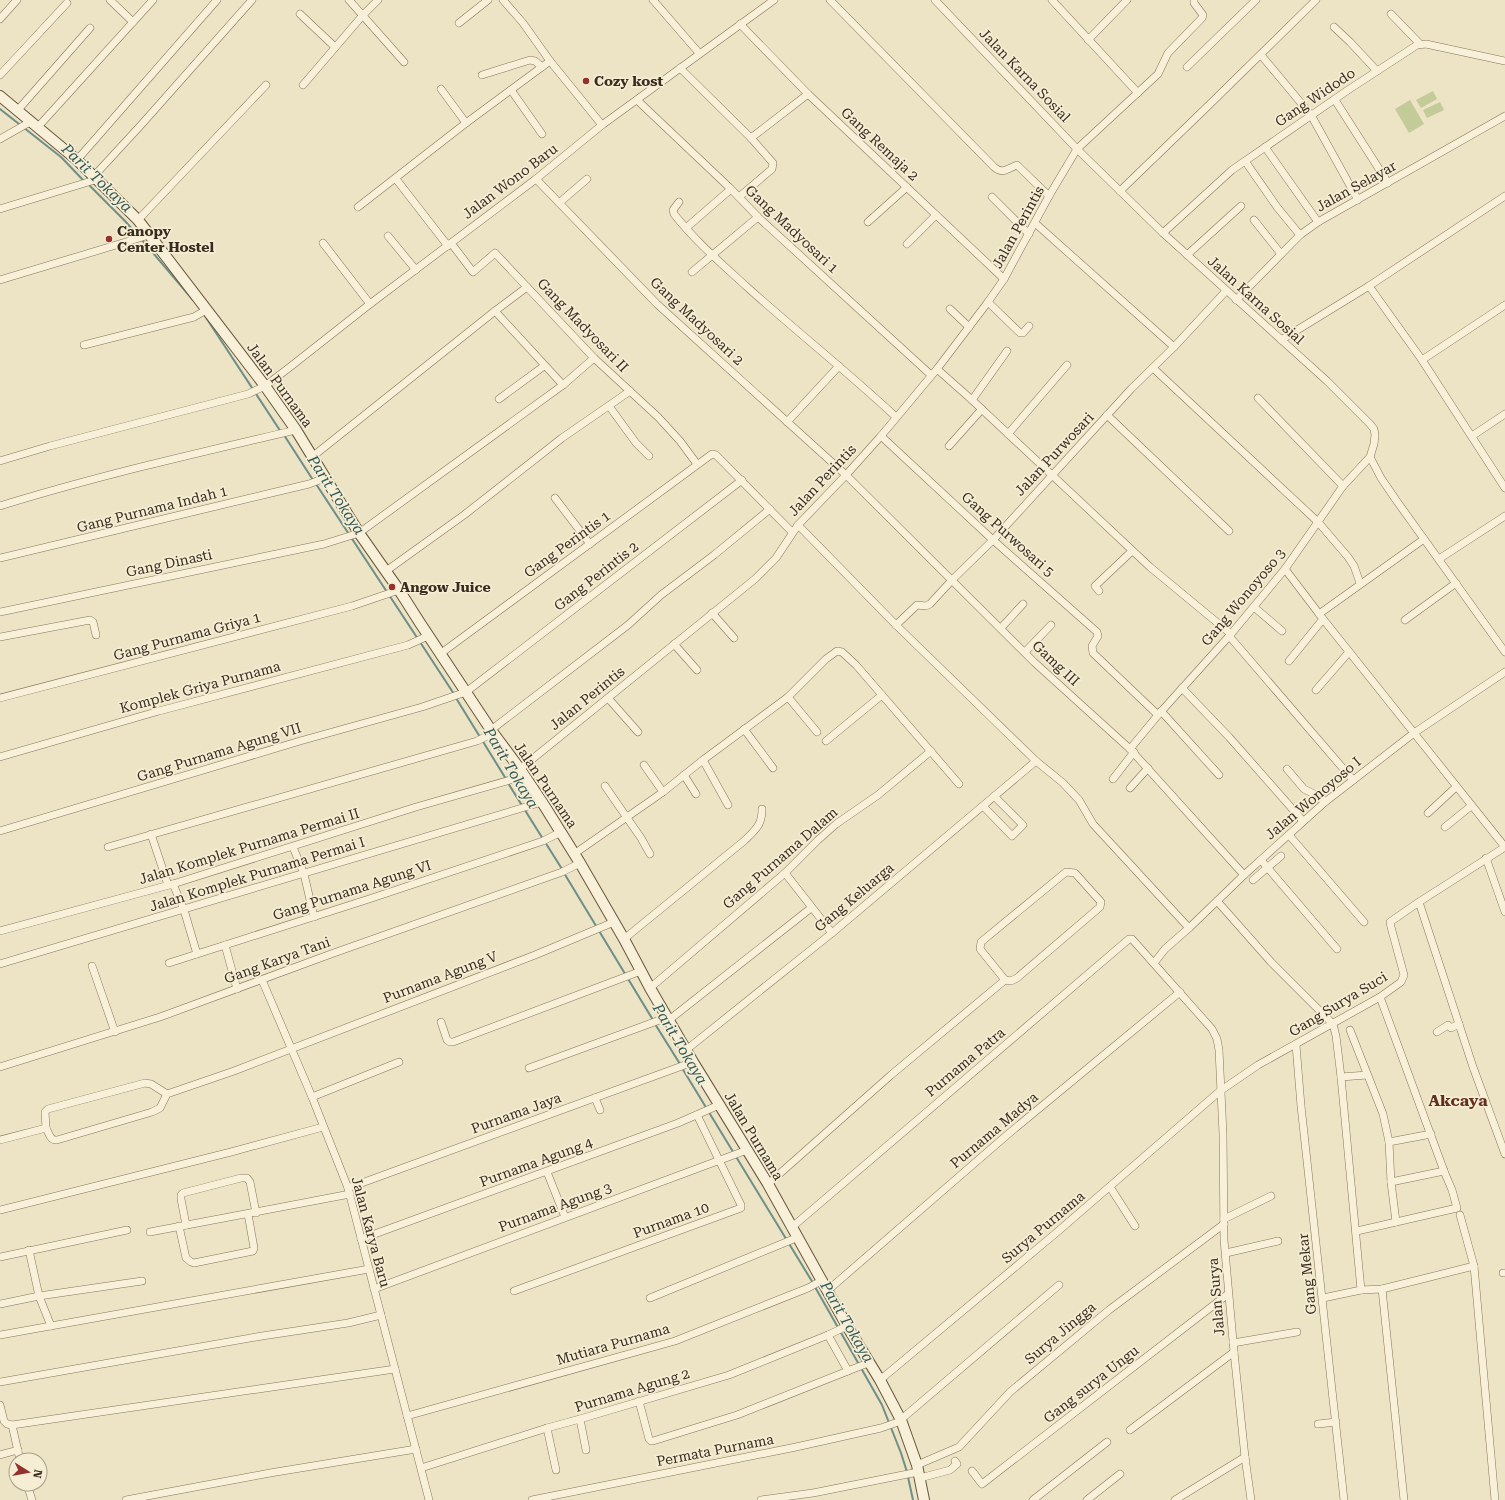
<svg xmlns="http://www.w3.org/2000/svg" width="1505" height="1500" font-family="'Roboto Serif',serif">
  <rect width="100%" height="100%" fill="#ede3c5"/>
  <g fill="#c3cb99">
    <path d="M1433 91 1437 99 1421 108 1416 100Z"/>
    <path d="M1410 100 1424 124 1409 133 1395 109Z"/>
    <path d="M1440 102 1444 110 1427 118 1423 110Z"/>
  </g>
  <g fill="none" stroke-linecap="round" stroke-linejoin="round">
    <g stroke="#6d8f88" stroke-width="2">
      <path d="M0 109 61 157 84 181"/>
      <path d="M88 184 125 221 139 237"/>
      <path d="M142 240 193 300"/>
      <path d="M203 313 281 432"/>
      <path d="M284 435 313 480"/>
      <path d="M316 484 387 592"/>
      <path d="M389 595 418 639"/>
      <path d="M420 642 454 694"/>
      <path d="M456 698 480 737"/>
      <path d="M482 740 506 779"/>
      <path d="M508 783 543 839"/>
      <path d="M545 842 562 869"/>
      <path d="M564 873 653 1020"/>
      <path d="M655 1024 680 1064"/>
      <path d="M682 1068 813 1283"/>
      <path d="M815 1287 882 1405 901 1453 907 1472"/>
      <path d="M908 1477 913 1500"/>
    </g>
    <defs>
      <g id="street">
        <path d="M110 0 133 22"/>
        <path d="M349 0 404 62"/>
        <path d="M503 0 523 23 550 61 602 125"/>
        <path d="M653 0 699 53"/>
        <path d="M830 0 994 167C1003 175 1008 168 1017 165L1049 196"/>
        <path d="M935 0 1077 149 1163 233 1327 381 1370 424 1374 429 1375 435 1374 444 1370 457 1343 486 1285 569 1231 634 1158 715 1130 749"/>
        <path d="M1052 0 1138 93"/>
        <path d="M300 14 335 47"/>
        <path d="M1391 14 1420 44"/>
        <path d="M0 19 17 0"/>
        <path d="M459 23 488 0"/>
        <path d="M740 24 808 94 1004 279"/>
        <path d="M1334 27 1350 42 1377 71"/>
        <path d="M1088 40 1127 0"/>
        <path d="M1261 55 1311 115 1358 200"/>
        <path d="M1187 67 1256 0"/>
        <path d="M680 68 751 138 773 163 772 169 739 197"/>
        <path d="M0 75 67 3"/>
        <path d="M482 75 530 60 535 61 542 67"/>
        <path d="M303 85 363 15 378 0"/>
        <path d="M441 89 466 123"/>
        <path d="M511 90 542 134"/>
        <path d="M637 100 731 189 758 217 931 375"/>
        <path d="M1335 100 1388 183"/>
        <path d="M17 111 90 28"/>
        <path d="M37 128 153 0"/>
        <path d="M751 138 808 94"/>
        <path d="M0 139 30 122"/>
        <path d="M1265 147 1318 222"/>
        <path d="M77 160 217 0"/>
        <path d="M1245 161 1277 207 1300 235"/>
        <path d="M94 176 141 125 252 0"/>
        <path d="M396 179 448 246"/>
        <path d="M536 179 657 304 846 475 1034 662 1130 749 1244 875"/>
        <path d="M1120 191 1209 105 1316 0"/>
        <path d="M992 197 1029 234"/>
        <path d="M679 202 673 210 674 214C695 241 722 264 747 287 796 331 848 372 896 417"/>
        <path d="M559 203 587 179"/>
        <path d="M358 207 466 123 550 61"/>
        <path d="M0 209 98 179"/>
        <path d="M138 220 266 85"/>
        <path d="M1254 220 1281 254"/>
        <path d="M868 222 907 187"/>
        <path d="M1035 223 1174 347"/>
        <path d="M686 228 731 189"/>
        <path d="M1163 233 1232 170 1348 90 1417 45 1426 44 1505 61"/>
        <path d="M388 236 416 270"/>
        <path d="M323 243 370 304"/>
        <path d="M451 243 473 272 495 253 594 358 658 417 680 441 697 464"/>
        <path d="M907 244 936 215"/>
        <path d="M1187 255 1241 206"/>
        <path d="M692 272 758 217"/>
        <path d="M0 280 149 235"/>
        <path d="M1369 286 1422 360 1505 488"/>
        <path d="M1236 300 1300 235 1318 222 1505 116"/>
        <path d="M988 302 1020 333H1023L1029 326"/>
        <path d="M950 309 969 327"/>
        <path d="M495 311 563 385"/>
        <path d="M1281 340 1369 286 1505 196"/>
        <path d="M84 345 194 317 206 310"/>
        <path d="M1422 360 1505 305"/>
        <path d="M1153 368 1318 522 1348 557 1354 566 1360 583"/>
        <path d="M937 369 972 400 1150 567 1231 634"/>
        <path d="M1258 398 1343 486"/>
        <path d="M499 399 544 366"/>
        <path d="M972 400 1007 351"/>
        <path d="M609 406 636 443 649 456"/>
        <path d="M1107 415 1229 531"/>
        <path d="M787 422 839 366"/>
        <path d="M1008 434 1067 365"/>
        <path d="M881 436 993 540 1097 632 1098 636 1092 646 1093 653 1158 715"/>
        <path d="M1472 436 1505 414"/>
        <path d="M949 446 982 409"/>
        <path d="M312 457 495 311 527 287"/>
        <path d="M1370 457 1381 478 1396 500 1505 652"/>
        <path d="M0 461 50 446 248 394 265 386 290 367 370 304 536 179 602 125 774 0"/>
        <path d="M555 498 590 544"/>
        <path d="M0 506C97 476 197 453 296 430"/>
        <path d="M798 525 896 625 1036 761 1063 783 1079 800 1093 824 1189 928"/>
        <path d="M0 558 309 484 325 478"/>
        <path d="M1439 559 1505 516"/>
        <path d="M1285 569 1323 619 1505 847"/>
        <path d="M386 571 464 515 562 438 630 391"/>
        <path d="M1099 591 1095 586 1132 551"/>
        <path d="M1254 607 1282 631"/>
        <path d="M0 612 324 544 359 533 563 385 594 358"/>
        <path d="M712 613 734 638"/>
        <path d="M1319 614 1424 539"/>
        <path d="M1405 620 1456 583"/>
        <path d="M896 625 917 605 926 606 930 604 953 579 993 540 1131 389 1174 347 1226 291"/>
        <path d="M1001 628 1023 604"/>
        <path d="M0 637 90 620 93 622 96 635"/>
        <path d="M1230 637 1353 780"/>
        <path d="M674 644 697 670"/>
        <path d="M1025 652 1051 625"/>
        <path d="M440 654 712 454 716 455 792 532"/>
        <path d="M1289 661 1323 619"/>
        <path d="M1182 688 1229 737 1303 821"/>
        <path d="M1316 690 1349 652"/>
        <path d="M788 697 817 732"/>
        <path d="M0 698 352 606 399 590"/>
        <path d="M608 698 638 732"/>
        <path d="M1161 711 1219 775"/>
        <path d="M744 729 773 768"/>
        <path d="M491 730 628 625 661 595 714 555 770 509"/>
        <path d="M826 741 882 695"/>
        <path d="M0 757 159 711 408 645 428 636"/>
        <path d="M703 760 728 805"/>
        <path d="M644 765 663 792"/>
        <path d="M520 769 755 579 776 558 798 525 846 475 881 436 937 369 988 302 1004 279 1049 196 1077 149 1158 74 1168 53 1202 18 1203 15 1194 3V0"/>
        <path d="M1287 769 1304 789 1318 796 1325 802"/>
        <path d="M684 775 696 794"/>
        <path d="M1113 779 1134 752"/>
        <path d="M605 786 641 838 650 854"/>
        <path d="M1130 788 1148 768"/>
        <path d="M983 806 1012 836 1023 825 994 796"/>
        <path d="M1428 813 1456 787"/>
        <path d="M1445 827 1471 806"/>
        <path d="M0 831 300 741 422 707 466 692 742 480"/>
        <path d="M151 834 168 885"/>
        <path d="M1289 835 1364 922"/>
        <path d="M108 847 477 741 493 733"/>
        <path d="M293 847 304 874 314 917"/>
        <path d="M574 854 663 792 703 760 788 697 826 659 837 651 842 652 856 665 959 784"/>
        <path d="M1486 858 1505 912"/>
        <path d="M1261 860 1337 949"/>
        <path d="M1066 872 1075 873 1101 902 1100 907 1017 978 1011 981 1005 980 980 949 981 942Z"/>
        <path d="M785 873 832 933"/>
        <path d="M1253 880 1281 856"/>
        <path d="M173 884 184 910 197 954"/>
        <path d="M1217 901 1271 962 1333 1024 1336 1036 1341 1077 1361 1290"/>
        <path d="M1419 902 1473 1067 1505 1154"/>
        <path d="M0 931 173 884 416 807 524 776"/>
        <path d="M624 939 744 841C755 830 762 826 762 809"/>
        <path d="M225 945 237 989"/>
        <path d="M169 963 369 899 543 841 561 832"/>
        <path d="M1154 963 1165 949 1189 928 1244 875 1325 802 1414 733 1505 672"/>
        <path d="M0 964 542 802"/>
        <path d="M92 966 115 1032"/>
        <path d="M262 980 312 1097 348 1188 429 1500"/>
        <path d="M650 988 785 873 818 840 836 824 878 795 931 751"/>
        <path d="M669 1020 811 908"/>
        <path d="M441 1022 447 1040 450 1042H453L641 971"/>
        <path d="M1350 1030 1383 1114 1389 1142 1391 1182 1396 1222"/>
        <path d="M1437 1032 1448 1025 1451 1028 1459 1024"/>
        <path d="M1296 1045 1301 1106 1344 1500"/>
        <path d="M686 1050 832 933 1036 761"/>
        <path d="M0 1067 160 1017 331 954 562 872 580 863"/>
        <path d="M529 1068 668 1017"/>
        <path d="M1341 1077 1367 1075"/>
        <path d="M312 1097 399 1062"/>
        <path d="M595 1098 600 1110"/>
        <path d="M46 1128 45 1112 48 1109 145 1083 151 1084 167 1094"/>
        <path d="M0 1140 46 1128C49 1133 50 1141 57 1140L152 1112 160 1108 167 1094 234 1071 535 955 614 922"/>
        <path d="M1389 1142 1431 1134"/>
        <path d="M547 1172 565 1217"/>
        <path d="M1391 1182 1444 1171"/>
        <path d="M768 1184 891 1075 1005 980"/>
        <path d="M1110 1187 1135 1226"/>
        <path d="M348 1188 693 1062"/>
        <path d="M0 1210 231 1152 323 1127"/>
        <path d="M1460 1215 1474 1266 1495 1500"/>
        <path d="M1224 1219 1271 1196"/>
        <path d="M186 1225 181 1199V1195L183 1193 241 1178H247L250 1182 256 1213"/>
        <path d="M179 1226 186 1258 191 1262 194 1263 253 1251 254 1248 248 1214"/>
        <path d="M791 1228 1129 939H1132L1212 1029 1217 1039 1219 1050 1223 1134 1224 1240 1234 1352 1245 1457 1251 1500"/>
        <path d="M1357 1231 1457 1208 1452 1190 1444 1171 1380 997"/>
        <path d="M150 1232 350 1194"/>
        <path d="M361 1239 678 1123 719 1105"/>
        <path d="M29 1250 39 1296 51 1326"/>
        <path d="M1226 1253 1278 1241"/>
        <path d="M0 1257 127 1230"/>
        <path d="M1503 1273H1505"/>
        <path d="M374 1289 747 1150"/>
        <path d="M1382 1289 1404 1500"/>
        <path d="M514 1291 741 1208V1205L697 1115"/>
        <path d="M827 1291 1007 1135 1180 992"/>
        <path d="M650 1298 796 1238"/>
        <path d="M1323 1298 1361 1290 1382 1289 1474 1266"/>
        <path d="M0 1304 39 1296 142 1281"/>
        <path d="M0 1335 369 1269"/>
        <path d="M828 1335 848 1371"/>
        <path d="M1233 1343 1297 1332"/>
        <path d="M880 1380 1056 1233 1220 1091 1258 1065 1380 997 1401 982 1404 975 1391 927 1390 922 1419 902 1505 847"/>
        <path d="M0 1382 262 1336 348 1323 381 1315"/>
        <path d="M639 1401 649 1439 651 1441H653L737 1415 868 1363"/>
        <path d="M0 1405 4 1421 7 1424 12 1425 20 1460"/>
        <path d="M407 1416 675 1341 808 1288 821 1281"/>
        <path d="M580 1419 586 1450"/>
        <path d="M1318 1424 1336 1422"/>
        <path d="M12 1425 395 1369"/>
        <path d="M547 1428 556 1470"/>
        <path d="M1130 1430 1234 1352"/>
        <path d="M0 1455 18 1450"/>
        <path d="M917 1465 959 1447 1010 1392 1109 1310 1224 1224"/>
        <path d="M421 1468 547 1428 580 1419 729 1375 828 1335 847 1326"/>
        <path d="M972 1471 982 1484 1228 1294"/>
        <path d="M920 1478 950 1470 957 1464 955 1461"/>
        <path d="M27 1484 32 1500"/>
        <path d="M126 1500 270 1473 416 1449"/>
        <path d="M532 1500 796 1447 881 1428 898 1422 1059 1285"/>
        <path d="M761 1500 813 1493 918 1472"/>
        <path d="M1033 1500 1107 1442"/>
        <path d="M1087 1500 1120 1474"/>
        <path d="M1175 1500 1245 1457"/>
      </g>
      <path id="secondary" d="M0 96 77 160 138 220 265 386 296 430 359 533 399 590 420 623 491 730 520 769 542 802 580 863 624 939 650 988 693 1062 768 1184 847 1326 880 1380 901 1420 917 1465 924 1500"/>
    </defs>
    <use href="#street" stroke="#87755b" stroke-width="8"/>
    <use href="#secondary" stroke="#69563f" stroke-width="12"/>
    <use href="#street" stroke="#f8f0d8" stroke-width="7"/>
    <use href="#secondary" stroke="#f8f0d8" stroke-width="10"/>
  </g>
  <g fill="#95302d" stroke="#f5edd4" stroke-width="1.5">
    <circle cx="586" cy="81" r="4"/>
    <circle cx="109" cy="239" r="4"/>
    <circle cx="392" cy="587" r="4"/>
  </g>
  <g text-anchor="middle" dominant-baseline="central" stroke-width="3.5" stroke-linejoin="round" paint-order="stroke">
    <g font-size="14" fill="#382c1f" stroke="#f5edd4">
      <text transform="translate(1025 75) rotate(46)">Jalan Karna Sosial</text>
      <text transform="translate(1315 97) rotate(-34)">Gang Widodo</text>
      <text transform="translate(880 144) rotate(43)">Gang Remaja 2</text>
      <text transform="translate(510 181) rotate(-37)">Jalan Wono Baru</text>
      <text transform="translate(1356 186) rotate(-29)">Jalan Selayar</text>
      <text transform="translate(1018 227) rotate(-61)">Jalan Perintis</text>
      <text transform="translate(792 229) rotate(43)">Gang Madyosari 1</text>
      <text transform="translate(1256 300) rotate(42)">Jalan Karna Sosial</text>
      <text transform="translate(697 321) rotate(43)">Gang Madyosari 2</text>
      <text transform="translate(583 325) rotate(46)">Gang Madyosari II</text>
      <text transform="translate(280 385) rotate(54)">Jalan Purnama</text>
      <text transform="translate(1054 454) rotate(-47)">Jalan Purwosari</text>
      <text transform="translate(822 480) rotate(-47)">Jalan Perintis</text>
      <text transform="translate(152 509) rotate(-14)">Gang Purnama Indah 1</text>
      <text transform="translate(1008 534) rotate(42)">Gang Purwosari 5</text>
      <text transform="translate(567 544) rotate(-36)">Gang Perintis 1</text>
      <text transform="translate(169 563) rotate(-12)">Gang Dinasti</text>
      <text transform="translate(596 576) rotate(-38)">Gang Perintis 2</text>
      <text transform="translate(1243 597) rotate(-50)">Gang Wonoyoso 3</text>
      <text transform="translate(187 636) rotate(-15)">Gang Purnama Griya 1</text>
      <text transform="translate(1056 663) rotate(43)">Gamg III</text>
      <text transform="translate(200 687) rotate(-15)">Komplek Griya Purnama</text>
      <text transform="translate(587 698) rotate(-39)">Jalan Perintis</text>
      <text transform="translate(219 752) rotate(-17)">Gang Purnama Agung VII</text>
      <text transform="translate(546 785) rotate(56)">Jalan Purnama</text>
      <text transform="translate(1313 798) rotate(-40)">Jalan Wonoyoso I</text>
      <text transform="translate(249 846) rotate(-17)">Jalan Komplek Purnama Permai II</text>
      <text transform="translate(780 858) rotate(-41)">Gang Purnama Dalam</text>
      <text transform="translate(257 874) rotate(-17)">Jalan Komplek Purnama Permai I</text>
      <text transform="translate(352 890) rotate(-18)">Gang Purnama Agung VI</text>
      <text transform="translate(854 897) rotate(-40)">Gang Keluarga</text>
      <text transform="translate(277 960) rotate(-20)">Gang Karya Tani</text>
      <text transform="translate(440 977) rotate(-21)">Purnama Agung V</text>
      <text transform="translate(1338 1004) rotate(-31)">Gang Surya Suci</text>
      <text transform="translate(965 1062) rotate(-40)">Purnama Patra</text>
      <text transform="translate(516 1113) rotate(-20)">Purnama Jaya</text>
      <text transform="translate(994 1130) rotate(-40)">Purnama Madya</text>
      <text transform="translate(754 1136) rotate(59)">Jalan Purnama</text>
      <text transform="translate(536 1162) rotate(-20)">Purnama Agung 4</text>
      <text transform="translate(555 1207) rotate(-20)">Purnama Agung 3</text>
      <text transform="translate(671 1220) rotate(-20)">Purnama 10</text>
      <text transform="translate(1043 1227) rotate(-40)">Surya Purnama</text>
      <text transform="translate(371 1232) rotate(75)">Jalan Karya Baru</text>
      <text transform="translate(1307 1274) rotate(-96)">Gang Mekar</text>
      <text transform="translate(1216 1297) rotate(-95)">Jalan Surya</text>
      <text transform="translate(1060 1333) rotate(-40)">Surya Jingga</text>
      <text transform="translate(613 1344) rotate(-16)">Mutiara Purnama</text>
      <text transform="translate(1091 1384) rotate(-38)">Gang surya Ungu</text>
      <text transform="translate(632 1390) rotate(-17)">Purnama Agung 2</text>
      <text transform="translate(715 1450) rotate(-11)">Permata Purnama</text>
    </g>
    <g font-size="14" font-weight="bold" fill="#382c1f" stroke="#f5edd4" text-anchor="start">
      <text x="594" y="81">Cozy kost</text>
      <text x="117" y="231">Canopy<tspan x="117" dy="16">Center Hostel</tspan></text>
      <text x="400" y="587">Angow Juice</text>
    </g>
    <g font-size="15" font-style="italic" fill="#2f5756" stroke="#f5edd4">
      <text transform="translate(97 178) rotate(44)">Parit Tokaya</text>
      <text transform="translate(336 495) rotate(57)">Parit Tokaya</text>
      <text transform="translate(511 768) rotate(59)">Parit Tokaya</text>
      <text transform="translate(680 1044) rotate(59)">Parit Tokaya</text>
      <text transform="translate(847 1322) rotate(60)">Parit Tokaya</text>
    </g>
    <g font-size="16" font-weight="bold" fill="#63301f" stroke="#f5edd4">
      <text x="1458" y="1100">Akcaya</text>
    </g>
  </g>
  <g transform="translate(28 1472) rotate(101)"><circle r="19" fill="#f5edd4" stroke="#a9a08c"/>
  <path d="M0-3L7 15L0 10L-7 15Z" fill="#95302d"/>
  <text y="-6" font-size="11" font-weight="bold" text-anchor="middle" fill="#382c1f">N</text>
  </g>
</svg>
